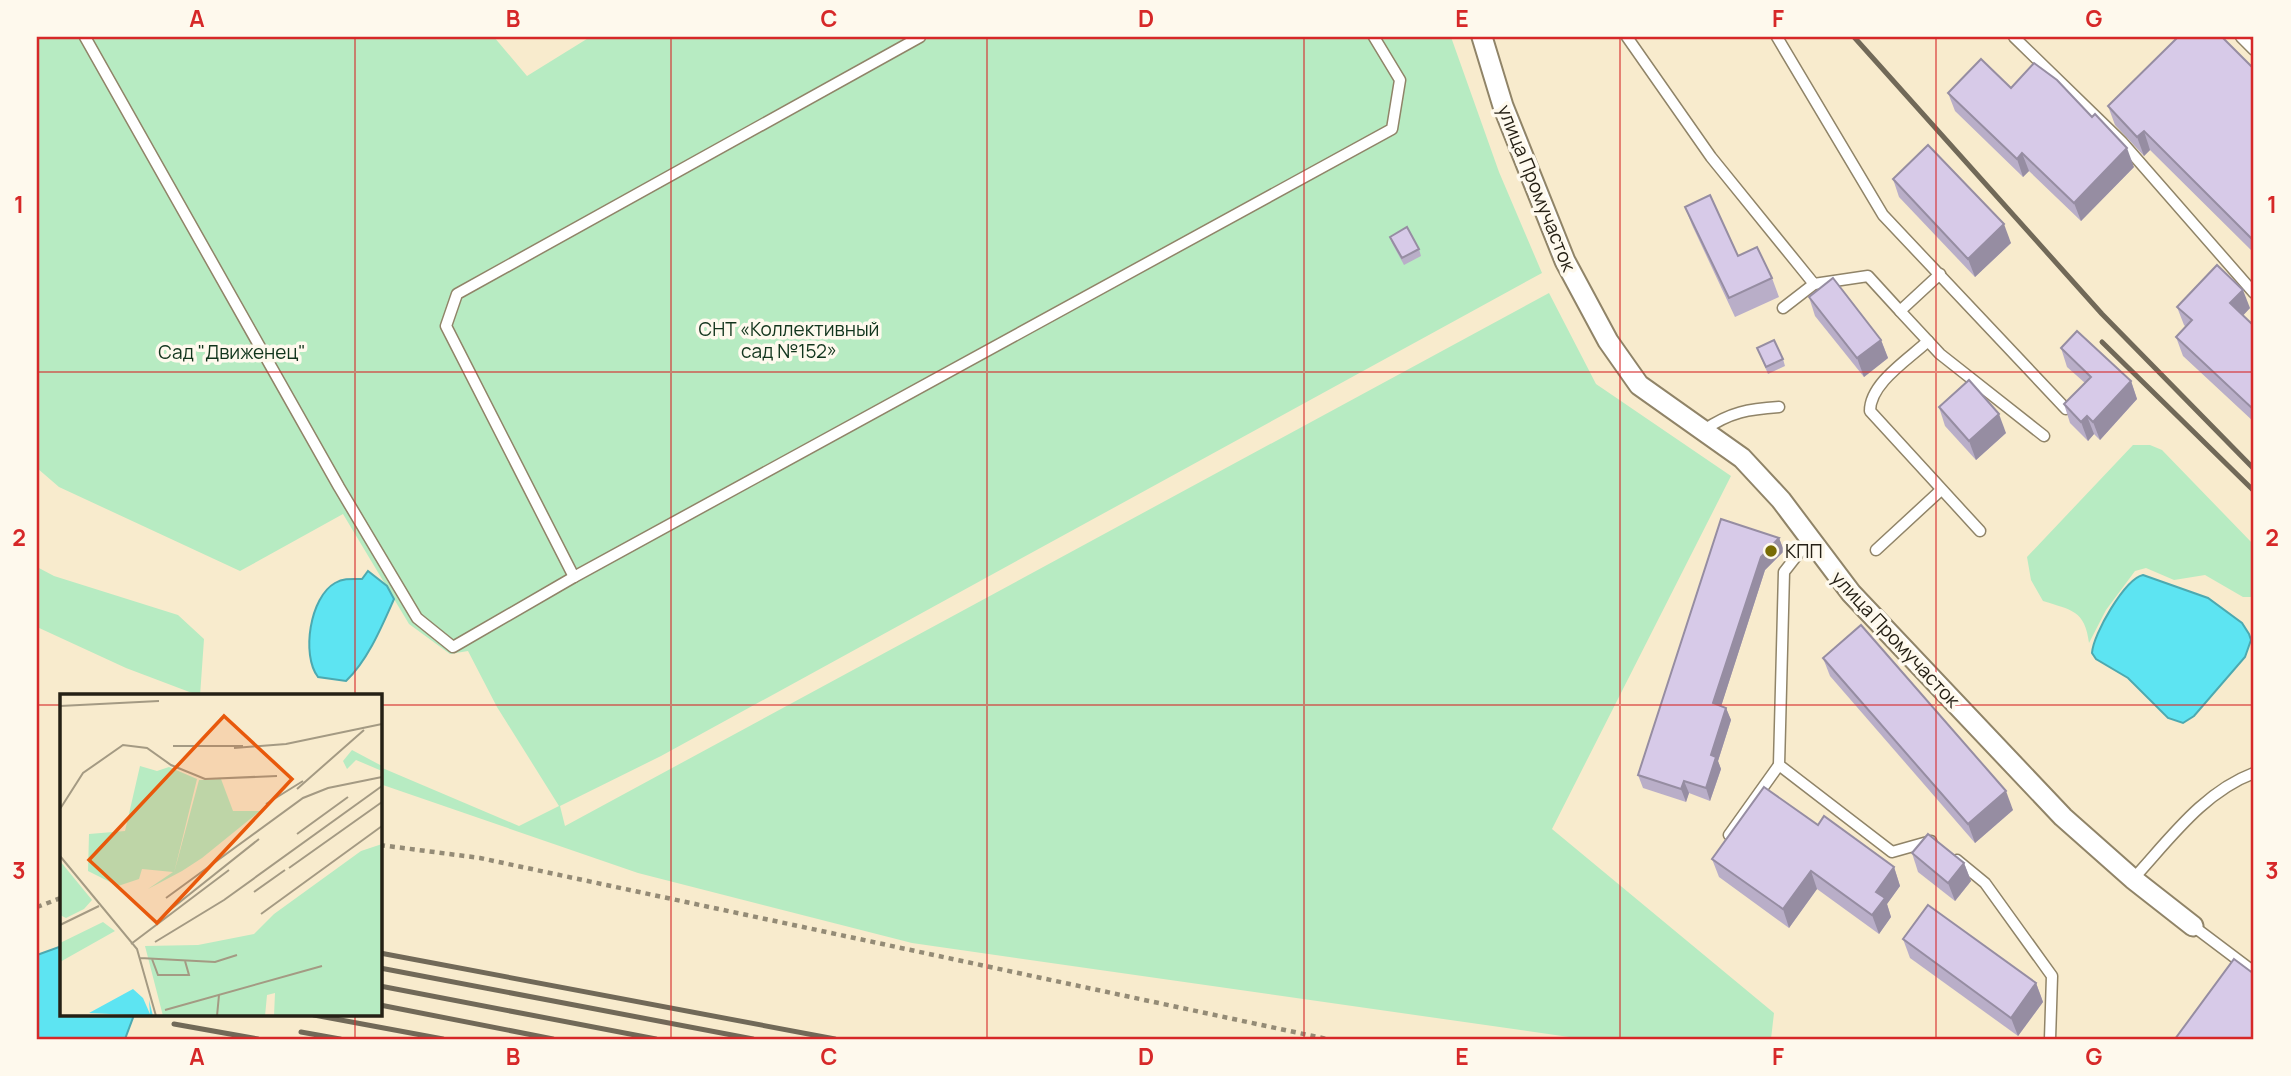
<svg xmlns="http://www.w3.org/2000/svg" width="2291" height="1076" font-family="Manrope,sans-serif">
  <rect width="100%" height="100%" fill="#f8ebcd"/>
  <g fill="#b7ebc2">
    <path d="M37 37H494L527 76 590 37H1451L1499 172 1542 273 661 756 560 806 565 826 1549 293 1596 384 1731 476 1552 829 1774 1013 1771 1039H1583L912 943 638 873 380 784V767L519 826 559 806 497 707 468 651 450 654 409 624 343 514 240 571 59 487 37 468Z"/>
    <path d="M2133 445H2150L2162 450 2254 545V597H2243L2205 575 2174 580 2146 568 2135 571 2106 610 2089 643C2085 610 2071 610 2043 601L2031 580 2027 557Z"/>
    <path d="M37 567 54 576 178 615 204 639 200 696 126 668 37 627Z"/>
  </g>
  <g fill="#5de4f2" stroke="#4ca9b0" stroke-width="2">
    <path d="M368 571 387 586 394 599C382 626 368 660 346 681L318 677C301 655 310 597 335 583 344 578 352 579 362 579Z"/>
    <path d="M2143 575 2208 598 2242 623 2249 634 2251 640 2245 657 2194 716 2183 723 2168 718 2128 678 2096 659 2092 653C2093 634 2125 579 2143 575Z"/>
    <path d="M59 947H61V1015H134L125 1039H37V955Z"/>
  </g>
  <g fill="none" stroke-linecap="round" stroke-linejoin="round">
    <defs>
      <g id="lane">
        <path d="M85 37 339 487 417 618 453 647 574 577 1392 129 1400 80 1374 37"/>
        <path d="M1627 37 1711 157 1814 284 1868 276 1900 311 1940 274"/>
        <path d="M1777 37 1883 215 2066 409"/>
        <path d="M2014 37 2122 142 2254 293"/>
        <path d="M2241 37 2254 50"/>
        <path d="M1783 308 1814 284"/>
        <path d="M1900 311 1940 354 2044 436"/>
        <path d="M1928 341C1909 359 1870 383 1870 411L1980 531"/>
        <path d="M1704 430C1730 412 1749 409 1779 407"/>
        <path d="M1809 540 1784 572 1779 765 1892 852 1931 841"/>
        <path d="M1876 550 1941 490"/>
        <path d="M574 577 446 326 457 294 920 37"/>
        <path d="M1729 835 1779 765"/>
        <path d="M1957 860 1985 883 2052 976 2050 1039"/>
        <path d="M2133 879C2169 840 2203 792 2254 773"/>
        <path d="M2193 926 2254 972"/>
      </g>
      <path id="street" d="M1482 37 1503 106 1565 261 1608 341 1639 385 1742 458 1781 500 1851 593 2063 817 2133 879 2193 926"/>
    </defs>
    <use href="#lane" stroke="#908468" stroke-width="13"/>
    <use href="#street" stroke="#908468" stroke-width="23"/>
    <g stroke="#948b76" stroke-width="4.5" stroke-dasharray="5 5" stroke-linecap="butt">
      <path d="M380 845 480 858 1327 1039"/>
      <path d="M37 907 61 898"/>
    </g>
    <use href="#lane" stroke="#fff" stroke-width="10"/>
    <use href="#street" stroke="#fff" stroke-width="19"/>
    <g stroke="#716958" stroke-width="5">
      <path d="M1854 37 2102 314 2254 469"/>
      <path d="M2102 342 2254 491"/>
      <path d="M380 953 835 1039"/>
      <path d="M380 968 753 1039"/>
      <path d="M380 986 656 1039"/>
      <path d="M380 1005 553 1039"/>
      <path d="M314 1015 443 1039"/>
      <path d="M174 1024 258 1039"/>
      <path d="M301 1032 340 1039"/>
    </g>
  </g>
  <g fill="#b9aec8">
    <path d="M2254 69V253L2150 150 2144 156 2115 125 2108 106Z"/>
    <path d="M2011 88 2134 167 2081 221 2029 171 2023 177 1955 111 1948 93Z"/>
    <path d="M1893 179 2011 243 1975 277 1899 197Z"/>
    <path d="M1685 207 1738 256 1772 278 1779 297 1735 317 1692 225Z"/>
    <path d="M1390 237 1419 249 1421 256 1404 265 1392 243Z"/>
    <path d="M1809 297 1881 340 1888 358 1864 377 1815 316Z"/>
    <path d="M2177 307 2250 308 2243 315 2254 326V422L2183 356 2176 337 2186 327 2184 325Z"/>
    <path d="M1757 348 1783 359 1785 366 1768 374Z"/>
    <path d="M2061 348 2131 381 2137 399 2100 440 2094 434 2088 441 2070 423 2064 404 2085 383 2067 367Z"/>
    <path d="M1939 407 2006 433 1976 460 1945 426Z"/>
    <path d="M1779 538 1784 551 1765 570 1721 706 1726 708 1731 720 1718 761 1721 769 1710 801 1689 793 1686 802 1643 788 1638 775Z"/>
    <path d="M1823 658 2013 810 1975 843 1830 676Z"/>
    <path d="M1818 825 1894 867 1900 886 1887 904 1891 917 1879 934 1817 889 1789 928 1719 877 1712 859Z"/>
    <path d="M1912 853 1964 863 1971 881 1955 901 1918 872Z"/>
    <path d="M1903 939 2036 983 2043 1002 2018 1036 1910 958Z"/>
  </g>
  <g fill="#968da2">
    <path d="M2144 131 2150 150 2144 156 2137 137Z"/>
    <path d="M2127 148 2134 167 2081 221 2074 203Z"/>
    <path d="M2022 153 2029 171 2023 177 2017 159Z"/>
    <path d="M2004 224 2011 243 1975 277 1968 259Z"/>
    <path d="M2243 290 2250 308 2237 322 2230 303Z"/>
    <path d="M1881 340 1888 358 1864 377 1857 358Z"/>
    <path d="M2131 381 2137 399 2100 440 2093 422Z"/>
    <path d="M1999 414 2006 433 1976 460 1969 441Z"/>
    <path d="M2087 416 2094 434 2088 441 2081 422Z"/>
    <path d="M1779 538 1784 551 1765 570 1718 716 1713 703 1761 557Z"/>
    <path d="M1726 708 1731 720 1718 761 1721 769 1710 801 1706 788 1711 755Z"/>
    <path d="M1684 781 1689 793 1686 802 1681 789Z"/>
    <path d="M2006 791 2013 810 1975 843 1968 824Z"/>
    <path d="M1964 863 1971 881 1955 901 1948 883Z"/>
    <path d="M1894 867 1900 886 1887 904 1891 917 1879 934 1872 915 1876 892Z"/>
    <path d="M1811 871 1817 889 1789 928 1783 909Z"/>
    <path d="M2036 983 2043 1002 2018 1036 2011 1018Z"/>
  </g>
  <g fill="#d7cae8" stroke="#968da2" stroke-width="2">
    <path d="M2178 37H2222L2254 69V241L2144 131 2137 137 2108 106Z"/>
    <path d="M1981 59 2011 88 2034 63 2057 80 2092 117 2095 114 2127 148 2074 203 2022 153 2017 159 1948 93Z"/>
    <path d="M1928 145 2004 224 1968 259 1893 179Z"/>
    <path d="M1710 195 1738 256 1757 247 1772 278 1729 298 1685 207Z"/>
    <path d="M1407 227 1419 249 1402 258 1390 237Z"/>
    <path d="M2217 265 2243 290 2230 303 2254 326V410L2176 337 2192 320 2177 307Z"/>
    <path d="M1833 278 1881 340 1857 358 1809 297Z"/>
    <path d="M2077 331 2131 381 2093 422 2087 416 2081 422 2064 404 2091 377 2061 348Z"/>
    <path d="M1774 340 1783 359 1766 367 1757 348Z"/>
    <path d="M1969 380 1999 414 1969 441 1939 407Z"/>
    <path d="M1721 519 1779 538 1761 557 1713 703 1726 708 1711 755 1716 757 1706 788 1684 781 1681 789 1638 775Z"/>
    <path d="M1861 625 2006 791 1968 824 1823 658Z"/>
    <path d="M1764 787 1818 825 1824 816 1894 867 1876 892 1885 898 1872 915 1811 871 1783 909 1712 859Z"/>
    <path d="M1928 834 1964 863 1948 883 1912 853Z"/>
    <path d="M1928 905 2036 983 2011 1018 1903 939Z"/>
    <path d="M2234 959 2254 974V1039H2175Z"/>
  </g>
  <path fill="none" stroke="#d62828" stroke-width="2" stroke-opacity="0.55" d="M355 37V696M671 37V1039M987 37V1039M1304 37V1039M1620 37V1039M1936 37V1039M37 372H2254M37 705H61M380 705H2254M355 1015V1039"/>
  <circle fill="#786b04" stroke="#fef9ed" stroke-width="2.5" cx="1771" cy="551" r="7"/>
  <g text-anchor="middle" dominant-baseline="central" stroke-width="7" stroke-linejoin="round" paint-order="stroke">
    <g font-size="19" fill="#252015" stroke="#fef9ed">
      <text transform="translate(1537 188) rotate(68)">улица Промучасток</text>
      <text transform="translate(1896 639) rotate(47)">улица Промучасток</text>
    </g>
    <g font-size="19" fill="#11341c" stroke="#fef9ed">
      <text x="789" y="329">СНТ «Коллективный<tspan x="789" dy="22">сад №152»</tspan></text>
      <text x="232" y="352">Сад "Движенец"</text>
    </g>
    <g font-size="19" fill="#252015" stroke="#fef9ed" text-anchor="start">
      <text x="1785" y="551">КПП</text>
    </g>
  </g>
  <g transform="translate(60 694)">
    <rect width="322" height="322" fill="#f8ebcd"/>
    <path d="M292 56 322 72V77L296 66 287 75 283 67ZM80 72 97 77 109 73 137 85 114 179 139 86 161 85 173 117H200L142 164 122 177 88 195 113 178 82 175 79 185 58 192 28 177 29 140 65 137ZM322 150V322H214L215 299 207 301 205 322H103L85 252 138 251 194 240 214 220 301 157ZM0 167 32 206 24 215 6 224 0 221ZM43 228 55 237 0 268V249Z" fill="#b7ebc2"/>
    <path d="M73 295 83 304 90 320 89 306 93 322 29 319Z" fill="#5de4f2"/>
    <path fill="none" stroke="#a49a83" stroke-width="2" d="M0 12 99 7M113 52H183M174 54 226 50 322 30M237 95 304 36M206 110 243 87M0 115 23 79 63 51 87 54 111 71 145 85 217 82M237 140 288 103M0 162 77 255 96 322M229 174 322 108M194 198 225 176M106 204 243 104 268 94 322 83M106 219 199 145M201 220 322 132M0 231 39 212M95 248 164 206 322 92M71 250 169 176M80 264 155 268 177 261M92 265 98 281H129L125 267M105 316 262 272M157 322 159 301"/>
    <path fill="#e8590c" fill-opacity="0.15" stroke="#e8590c" stroke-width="3.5" d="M164 22 232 85 97 229 29 166Z"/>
    <rect width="322" height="322" fill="none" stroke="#252015" stroke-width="3.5"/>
  </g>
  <rect width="2291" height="1076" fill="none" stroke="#fef9ed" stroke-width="77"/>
  <rect x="38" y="38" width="2214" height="1000" fill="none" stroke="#d62828" stroke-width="2.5"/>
  <g font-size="23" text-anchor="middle" font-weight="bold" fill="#d62828">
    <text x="197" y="27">A</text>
    <text x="513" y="27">B</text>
    <text x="829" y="27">C</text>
    <text x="1146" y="27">D</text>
    <text x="1462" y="27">E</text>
    <text x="1778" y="27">F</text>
    <text x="2094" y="27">G</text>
    <text x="19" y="213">1</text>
    <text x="2272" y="213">1</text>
    <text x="19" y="546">2</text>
    <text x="2272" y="546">2</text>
    <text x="19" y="879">3</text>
    <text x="2272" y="879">3</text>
    <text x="197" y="1065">A</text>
    <text x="513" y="1065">B</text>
    <text x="829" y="1065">C</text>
    <text x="1146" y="1065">D</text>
    <text x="1462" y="1065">E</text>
    <text x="1778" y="1065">F</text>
    <text x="2094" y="1065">G</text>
  </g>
</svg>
